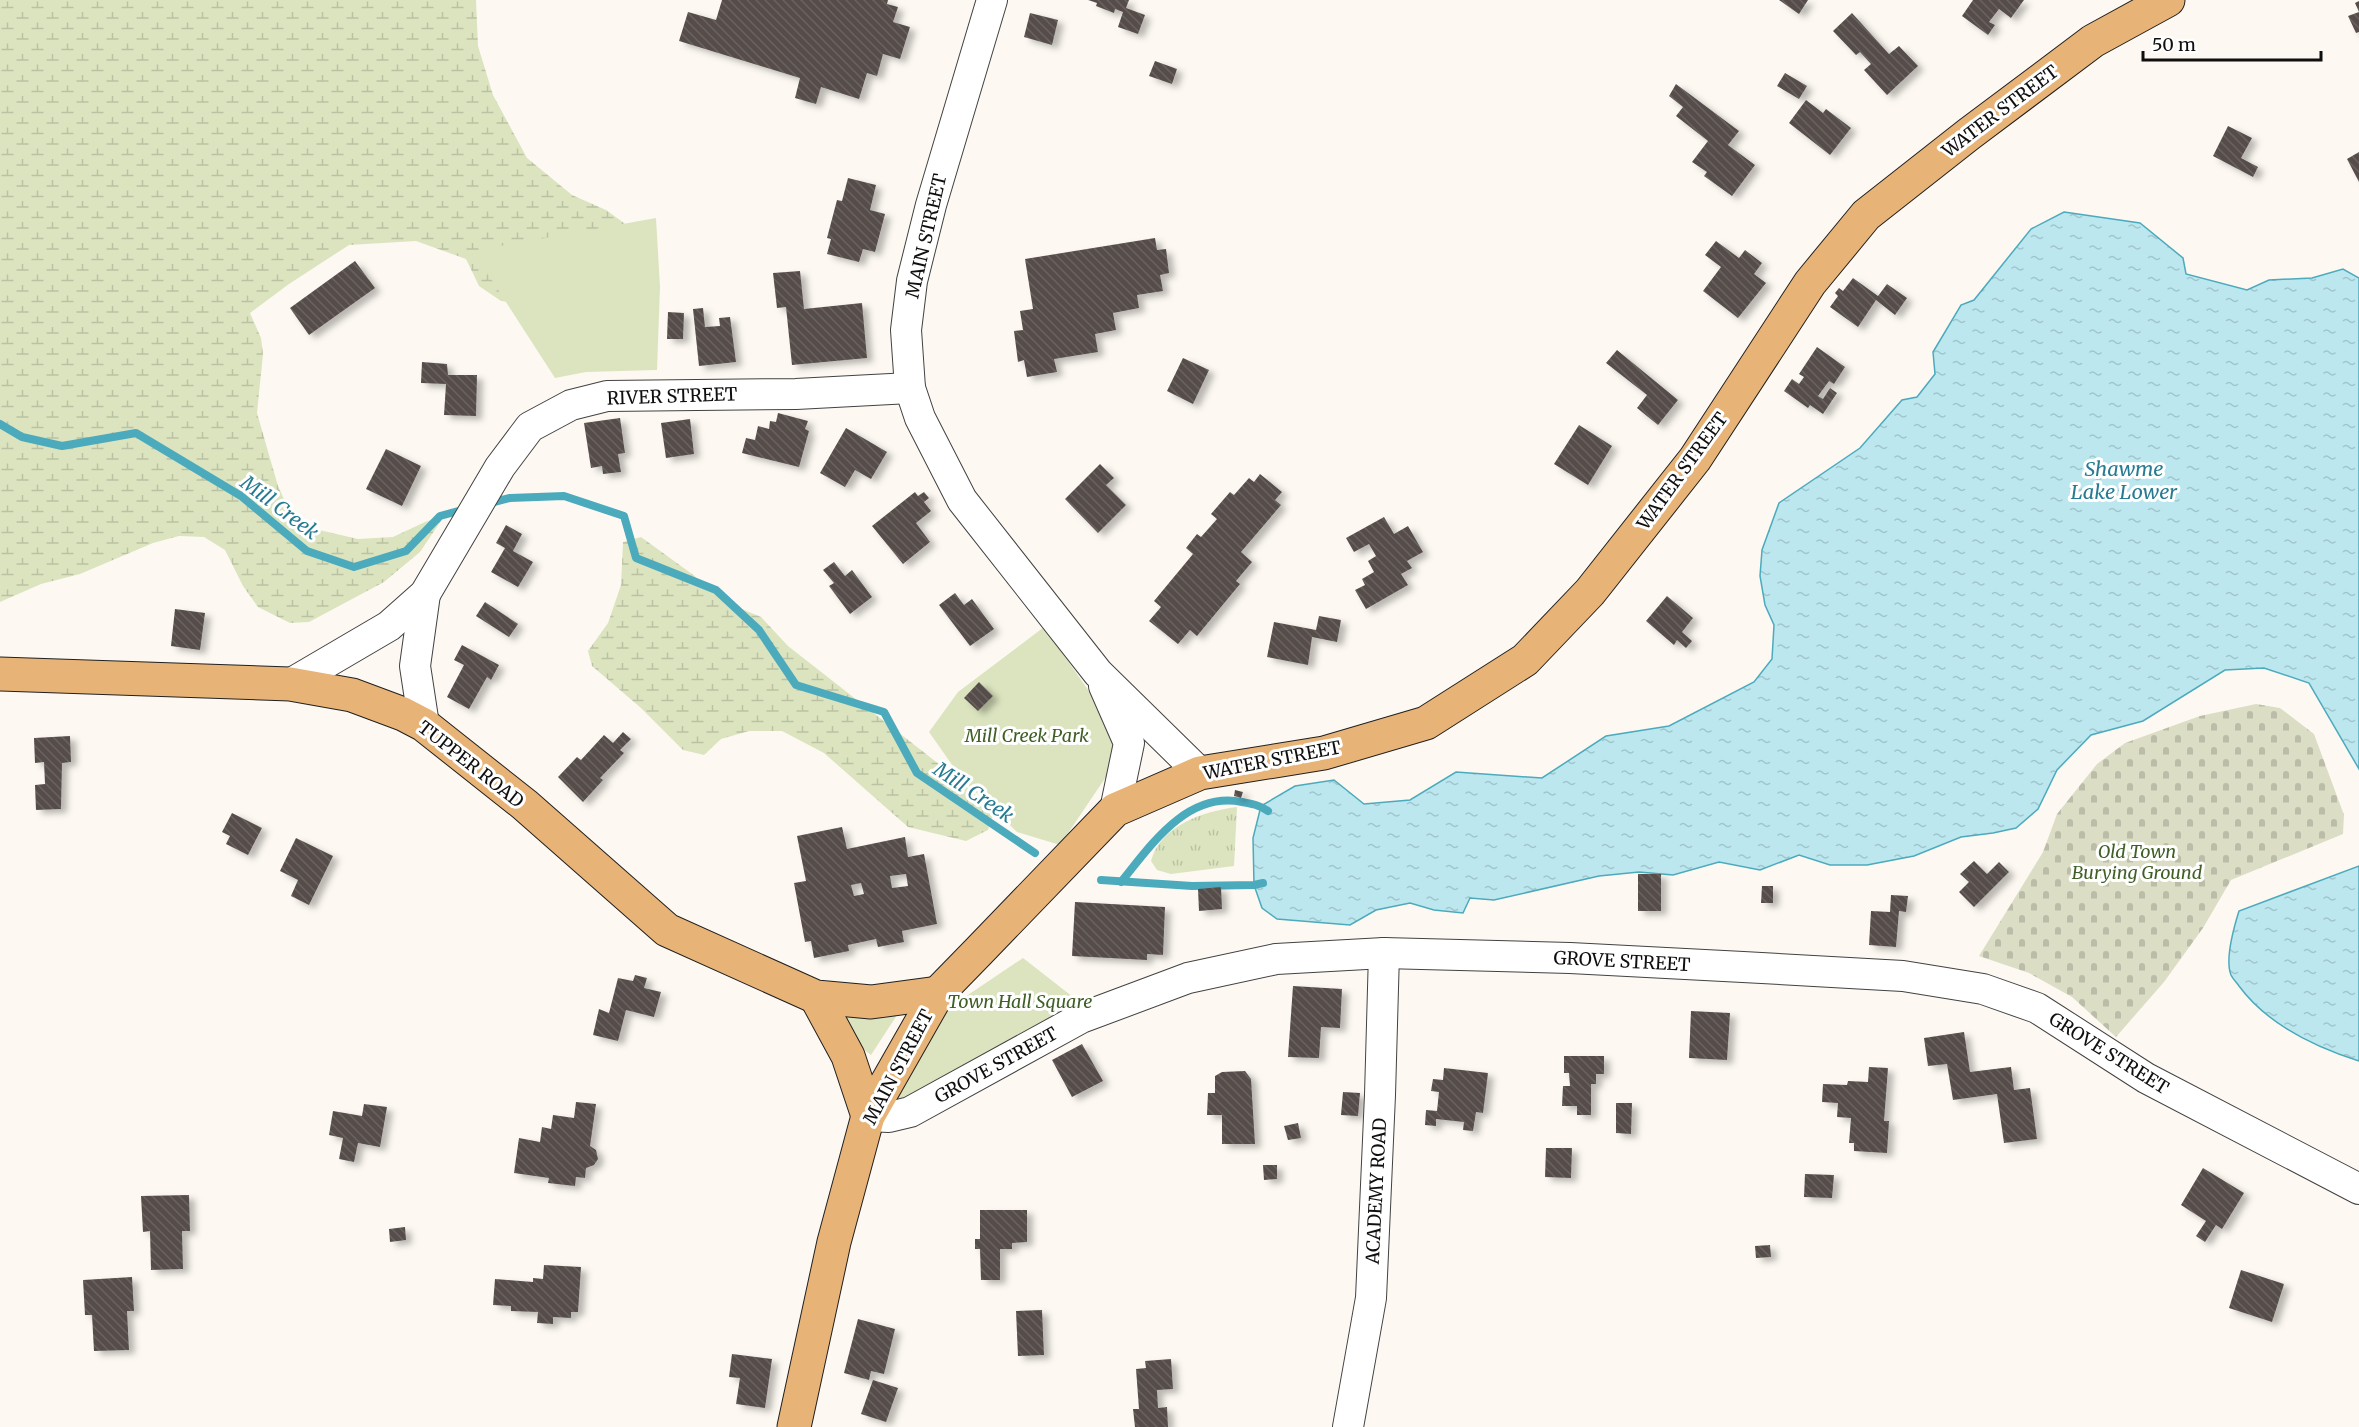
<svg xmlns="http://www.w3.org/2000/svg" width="2359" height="1427" font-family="Merriweather,serif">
  <defs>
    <pattern id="grass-tufts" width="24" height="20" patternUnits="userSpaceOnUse" patternTransform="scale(1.5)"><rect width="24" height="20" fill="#dbe4bf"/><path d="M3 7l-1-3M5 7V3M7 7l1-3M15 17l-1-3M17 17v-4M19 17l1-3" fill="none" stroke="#bbc2a3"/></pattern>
    <pattern id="wetland-marsh" width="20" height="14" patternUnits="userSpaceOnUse" patternTransform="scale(1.5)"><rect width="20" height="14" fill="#dbe4bf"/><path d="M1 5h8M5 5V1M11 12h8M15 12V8" fill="none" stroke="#bbc2a3"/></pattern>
    <pattern id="cemetery-stones" width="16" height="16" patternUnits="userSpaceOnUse" patternTransform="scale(1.5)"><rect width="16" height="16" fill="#dbdec5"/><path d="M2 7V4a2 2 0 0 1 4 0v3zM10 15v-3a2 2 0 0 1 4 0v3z" fill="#bbbda8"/></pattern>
    <pattern id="water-ripples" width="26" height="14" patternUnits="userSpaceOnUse" patternTransform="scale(1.5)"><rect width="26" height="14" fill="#bce7ef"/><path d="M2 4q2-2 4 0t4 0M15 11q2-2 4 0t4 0" fill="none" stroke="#a0c5cc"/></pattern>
    <pattern id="building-back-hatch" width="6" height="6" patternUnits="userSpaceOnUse" patternTransform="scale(1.5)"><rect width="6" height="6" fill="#564e4c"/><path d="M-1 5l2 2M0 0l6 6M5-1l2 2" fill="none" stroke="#696361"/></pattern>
    <filter id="shadow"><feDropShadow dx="6" dy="4" stdDeviation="3" flood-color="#0004"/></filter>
  </defs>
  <rect width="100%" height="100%" fill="#fdf9f2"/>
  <path fill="url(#grass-tufts)" d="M1237 807 1234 866 1171 874 1157 870 1151 861C1160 825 1205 811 1237 807Z"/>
  <g fill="url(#wetland-marsh)">
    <path d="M0 0H476L478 46 493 95 527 158 572 195 606 210 624 223 641 250 529 305 501 301 479 286 466 259 416 241 349 245 289 284 250 313 261 338 263 354 257 413 278 486 289 510 315 529 358 539 393 537 425 522 445 515 420 552 384 582 309 622 290 623 258 607 243 586 225 550 204 537 179 536 153 543 80 574 41 584 0 602Z"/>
    <path d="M641 537 692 574 725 602 761 617 788 646 958 779 994 812 988 830 966 841 908 827 824 753 782 731H749L721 739 704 755 683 750 641 708 592 666 588 651 608 623 621 585 623 542Z"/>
  </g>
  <path fill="url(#cemetery-stones)" d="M2256 704 2280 708 2314 734 2344 815 2343 834 2231 880 2203 928 2164 982 2116 1037 2072 997 2029 973 1979 956 2043 852 2057 814 2097 764 2125 743 2200 716Z"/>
  <g fill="#dbe4bf">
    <path d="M656 218 660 287 657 370 586 372 555 378 473 251Z"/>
    <path d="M1044 627 1091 694 1113 736 1112 768 1060 845 1017 832 962 779 929 732 958 692Z"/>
    <path d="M1023 958 1082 1004 898 1102 897 1095 947 1009Z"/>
    <path d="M839 1010 899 1012 871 1055 862 1048Z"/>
  </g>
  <g fill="url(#water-ripples)" stroke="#4caabd" stroke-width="1.5">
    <path d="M2064 212 2140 223 2183 258 2186 274 2247 290 2269 280 2312 278 2343 269 2359 278V769L2309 683 2264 668 2225 670 2143 721 2091 735 2057 770 2038 809 2016 828 1993 833 1961 837 1914 856 1867 865H1830L1799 855 1760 870 1719 862 1673 875 1639 872 1599 876 1494 900 1470 898 1463 913 1434 910 1410 903 1376 910 1350 925 1277 919 1262 908 1254 885 1253 838 1261 806 1295 786 1334 780 1364 804 1410 800 1456 772 1542 778 1606 736 1669 726 1754 682 1772 659 1774 625 1765 605 1760 576 1762 550 1779 503 1860 448 1902 400 1917 397 1935 374 1933 352 1961 305 1974 300 2031 229Z"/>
    <path d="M2359 866V1061C2315 1047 2267 1024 2239 986 2237 983 2233 979 2231 975 2225 960 2234 927 2239 911Z"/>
  </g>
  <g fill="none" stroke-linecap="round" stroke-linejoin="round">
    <g stroke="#4caabd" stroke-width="8">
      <path d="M0 424 22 437 62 446 136 433 241 496 307 551 354 567 406 551 440 516 466 509"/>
      <path d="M490 503 510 498 564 496 624 516 636 558 716 590 759 630 796 685 884 712 917 773 1035 853"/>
      <path d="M1101 880 1192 886 1254 885 1263 883"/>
      <path d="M1121 882C1151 845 1187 791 1242 802 1252 804 1260 805 1268 811"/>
    </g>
  </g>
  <g fill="url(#building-back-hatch)" fill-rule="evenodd" filter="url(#shadow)">
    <path d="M722 0H888L887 4 898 7 893 22 910 27 900 59 883 54 877 76 867 73 859 99 821 87 816 104 795 98 800 78 679 41 688 12 716 20Z"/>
    <path d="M1088 0H1129L1126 8 1145 15 1138 34 1118 27 1123 12 1115 9 1114 13 1096 6 1097 3Z"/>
    <path d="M1779 0H1808L1799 14Z"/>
    <path d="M1973 0H2024L2011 18 1999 9 1989 22 1995 25 1988 35 1962 16Z"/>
    <path d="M2359 1V32L2356 33 2348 16 2359 12 2355 3Z"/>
    <path d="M1030 13 1058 20 1052 45 1024 37Z"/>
    <path d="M1852 13 1889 54 1899 46 1918 66 1887 95 1864 70 1871 64 1860 52 1856 55 1833 31Z"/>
    <path d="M1155 61 1177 69 1172 84 1149 76Z"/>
    <path d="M1785 73 1807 86 1799 99 1777 86Z"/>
    <path d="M1676 84 1739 131 1728 145 1755 165 1732 196 1704 176 1707 172 1692 162 1708 141 1676 116 1683 107 1669 96Z"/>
    <path d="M1806 100 1823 113 1826 109 1851 128 1830 155 1789 123Z"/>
    <path d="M2228 126 2252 138 2241 158 2258 167 2253 177 2213 156Z"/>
    <path d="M2359 152V182L2347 159Z"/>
    <path d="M848 178 876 185 870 210 885 214 875 252 863 249 859 262 827 254 831 239 827 238 837 200 842 201Z"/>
    <path d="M1155 238 1157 250 1166 249 1169 273 1160 275 1163 291 1137 295 1139 308 1113 313 1116 330 1095 334 1098 352 1054 359 1057 372 1027 377 1024 360 1018 362 1014 331 1023 330 1020 311 1033 309 1025 259Z"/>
    <path d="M1716 241 1739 258 1745 250 1762 263 1754 274 1766 283 1738 318 1703 291 1721 267 1705 255Z"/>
    <path d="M355 261 375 288 309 335 290 308Z"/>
    <path d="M800 271 804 309 862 303 867 358 792 365 786 307 777 308 773 273Z"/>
    <path d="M1853 278 1878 296 1887 284 1907 298 1895 315 1876 300 1858 327 1830 307 1838 296 1835 293 1839 288 1843 291Z"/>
    <path d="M703 308 705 327 720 326 719 318 730 317 736 362 699 366 693 309Z"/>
    <path d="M668 312 684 313 683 339H667Z"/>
    <path d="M1817 347 1845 367 1834 384 1829 381 1818 396 1823 399 1830 388 1837 393 1823 414 1810 405 1808 408 1784 391 1792 379 1799 384 1804 377 1799 374Z"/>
    <path d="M1617 350 1678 400 1658 425 1637 408 1647 395 1606 363Z"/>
    <path d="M1183 358 1209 370 1193 404 1167 391Z"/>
    <path d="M422 362 447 364 448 375H477L476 416 444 415 446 384 421 383Z"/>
    <path d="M778 413 808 421 805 429 809 431 799 467 742 453 746 438 755 440 758 426 769 429 770 421 776 422Z"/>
    <path d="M620 418 625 453 618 454 621 472 603 474 602 466 591 468 584 423Z"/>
    <path d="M690 419 694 454 666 458 661 423Z"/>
    <path d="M1579 425 1612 446 1588 485 1554 464Z"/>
    <path d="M846 428 887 452 871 479 855 470 845 487 820 473Z"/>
    <path d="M386 449 421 466 402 506 366 489Z"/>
    <path d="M1100 464 1114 478 1106 485 1126 505 1098 533 1065 499Z"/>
    <path d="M1260 474 1282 492 1275 500 1281 505 1241 552 1252 562 1236 581 1240 584 1197 636 1190 630 1178 644 1149 621 1161 607 1154 601 1193 554 1186 548 1197 534 1201 537 1217 519 1211 514 1230 492 1234 495 1249 478 1254 482Z"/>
    <path d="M915 492 918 496 924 492 929 498 924 502 931 511 916 523 930 542 903 564 872 526Z"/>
    <path d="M1384 517 1394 534 1408 526 1423 552 1407 561 1412 568 1401 574 1408 585 1366 609 1355 590 1365 585 1362 579 1374 572 1368 561 1376 556 1369 544 1354 552 1346 538Z"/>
    <path d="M506 525 522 534 513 551 533 562 518 587 491 572 505 548 496 543Z"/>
    <path d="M834 562 845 576 852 570 872 597 850 614 829 586 834 583 823 570Z"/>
    <path d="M955 593 964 605 972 599 994 629 970 646 939 605Z"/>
    <path d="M1667 596 1693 618 1682 632 1692 641 1686 648 1677 640 1674 645 1646 621Z"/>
    <path d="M485 602 518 624 509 637 476 616Z"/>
    <path d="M175 609 205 613 200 650 171 646Z"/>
    <path d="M1319 616 1341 620 1337 642 1312 637 1308 665 1267 657 1274 622 1316 630Z"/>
    <path d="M462 645 499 665 491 680 487 677 469 709 447 697 464 665 454 660Z"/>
    <path d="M979 682 993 696 978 711 964 698Z"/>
    <path d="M623 732 631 739 620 750 624 753 600 778 603 780 583 802 558 777 577 757 581 760 604 735 613 743Z"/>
    <path d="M70 736 71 762 62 763 61 809 36 810 35 785 45 784 44 762 35 763 34 738Z"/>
    <path d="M1235 790 1243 792 1241 798 1234 796Z"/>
    <path d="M232 813 262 828 248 855 226 844 230 836 222 832Z"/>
    <path d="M842 827 847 849 905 837 908 857 924 854 937 924 902 931 904 942 878 947 876 939 848 945 849 951 814 958 811 941 805 942 794 883 806 881 797 836ZM906 874 908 886 892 888 890 876ZM861 883 864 894 854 896 851 885Z"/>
    <path d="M296 838 333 856 309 905 291 896 298 880 280 871Z"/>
    <path d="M1974 861 1987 874 1999 862 2009 872 1974 907 1959 892 1969 882 1960 874Z"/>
    <rect x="1638" y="874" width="23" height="37"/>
    <path d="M1762 886H1773V903H1761Z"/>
    <path d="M1221 887 1222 909 1199 911 1198 889Z"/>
    <path d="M1891 895 1908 896 1906 912 1899 911 1896 947 1869 945 1871 911 1890 912Z"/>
    <path d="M1075 902 1165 907 1163 955 1147 954V960L1072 956Z"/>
    <path d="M635 975 647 978 644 988 661 992 654 1017 626 1010 618 1041 593 1035 599 1009 609 1013 618 978 633 981Z"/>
    <path d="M1293 986 1342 989 1340 1028 1321 1027 1319 1058 1288 1057Z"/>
    <path d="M1691 1011 1730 1013 1727 1060 1689 1058Z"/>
    <path d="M1964 1032 1970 1072 2011 1067 2014 1090 2030 1088 2037 1139 2004 1143 1997 1094 1953 1100 1947 1064 1928 1066 1924 1038Z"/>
    <path d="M1082 1044 1103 1081 1072 1097 1052 1060Z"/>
    <path d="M1564 1056H1604V1074H1596V1084H1591V1115H1577V1106H1562L1563 1086H1570L1569 1073H1564Z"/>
    <path d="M1869 1067 1888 1068 1884 1121H1889L1887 1153 1854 1151V1143H1849L1851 1118 1837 1117 1838 1103 1822 1102 1823 1084 1847 1085 1848 1081 1868 1082Z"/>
    <path d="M1444 1068 1488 1073 1483 1113 1476 1112 1473 1131 1463 1130 1464 1122 1436 1119V1126L1425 1125 1426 1110 1437 1111 1439 1092 1431 1091 1433 1079 1443 1080Z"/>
    <path d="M1245 1071 1251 1079 1255 1144H1222V1115H1207L1208 1093H1215V1076L1222 1072Z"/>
    <path d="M1343 1092 1360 1093 1358 1116 1341 1115Z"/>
    <path d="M576 1102 596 1104 590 1146 596 1150 598 1159 594 1165 586 1168 585 1178 576 1177 575 1186 548 1183 549 1178 514 1173 519 1138 540 1142 542 1127 551 1129 553 1115 574 1118Z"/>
    <path d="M1616 1103H1632L1631 1134 1616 1133Z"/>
    <path d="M364 1104 387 1107 380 1147 358 1143 354 1162 339 1159 343 1138 329 1135 333 1111 362 1116Z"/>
    <path d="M1298 1123 1301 1138 1288 1140 1284 1126Z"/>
    <path d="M1546 1148H1572L1571 1178 1545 1177Z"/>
    <path d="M1263 1165H1277V1179L1264 1180Z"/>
    <path d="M2203 1168 2244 1193 2222 1229 2216 1225 2205 1242 2196 1236 2206 1221 2181 1205Z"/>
    <path d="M1805 1174 1834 1175 1832 1198 1804 1197Z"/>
    <path d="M189 1195 190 1231H182L183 1269 151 1270 150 1231 143 1232 141 1196Z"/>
    <path d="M980 1210H1027V1242L1012 1243V1249H1000V1280H981L980 1249H975V1239H980Z"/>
    <path d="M405 1227 406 1240 390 1242 389 1229Z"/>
    <path d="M1770 1245 1771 1257 1756 1258 1755 1246Z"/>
    <path d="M544 1265 581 1267 578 1312H571V1318L553 1317V1324L537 1323 538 1312 511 1311V1306L493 1305 495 1279 533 1282V1278L543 1279Z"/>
    <path d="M2241 1270 2284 1284 2272 1322 2229 1308Z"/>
    <path d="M132 1277 134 1311H127L129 1350 94 1351 92 1315H85L83 1280Z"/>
    <path d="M1042 1310 1044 1355 1018 1356 1016 1311Z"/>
    <path d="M858 1319 895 1329 884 1374 871 1371 869 1380 844 1373Z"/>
    <path d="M732 1354 772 1359 765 1408 736 1404 740 1378 729 1377Z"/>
    <path d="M1171 1359 1173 1389 1157 1390 1158 1408 1167 1407 1168 1427H1135L1133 1409H1139L1136 1369 1146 1368 1145 1361Z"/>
    <path d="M873 1380 898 1388 886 1422 861 1414Z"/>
  </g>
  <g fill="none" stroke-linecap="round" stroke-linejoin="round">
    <defs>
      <g id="minor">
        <path d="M992 0 931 205 912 281 906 330 910 388 920 418 962 500 1098 673 1200 773"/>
        <path d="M290 684 389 626 425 594 500 467 530 427 571 405 607 396 796 394 910 388"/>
        <path d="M1104 686 1129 743 1115 810"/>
        <path d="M424 725 415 666 425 594"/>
        <path d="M868 1116 889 1117 910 1112 1081 1018 1188 978 1276 959 1384 953 1570 958 1743 967 1903 976 1983 989 2037 1008 2146 1078 2359 1189"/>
        <path d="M1348 1427 1371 1298 1380 1095 1384 953"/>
      </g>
      <g id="major">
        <path d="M0 674 290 684 352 695 403 714 424 725 525 805 667 930 816 997 871 1002 938 993"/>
        <path d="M816 997 848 1056 868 1116"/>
        <path d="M794 1427 834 1242 868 1116 938 993 978 952 1115 810 1200 773 1324 753 1426 723 1525 660 1590 592 1695 459 1810 283 1866 215 1969 134 2093 41 2168 0"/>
      </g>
    </defs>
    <use href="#minor" stroke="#424242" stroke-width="32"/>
    <use href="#major" stroke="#202020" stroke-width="35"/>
    <use href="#minor" stroke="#fff" stroke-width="30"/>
    <use href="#major" stroke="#e8b377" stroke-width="33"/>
  </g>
  <g text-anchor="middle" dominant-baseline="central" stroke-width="6" stroke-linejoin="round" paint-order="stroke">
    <g font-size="18" fill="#0f0f0f" stroke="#fff">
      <text transform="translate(2000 111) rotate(-37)">WATER STREET</text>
      <text transform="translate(926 236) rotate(-77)">MAIN STREET</text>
      <text transform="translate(672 396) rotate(-2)">RIVER STREET</text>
      <text transform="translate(1682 471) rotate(-54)">WATER STREET</text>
      <text transform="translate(1272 760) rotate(-11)">WATER STREET</text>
      <text transform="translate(471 764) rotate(38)">TUPPER ROAD</text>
      <text transform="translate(1622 961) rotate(3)">GROVE STREET</text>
      <text transform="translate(2109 1053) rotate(32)">GROVE STREET</text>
      <text transform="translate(996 1065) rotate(-29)">GROVE STREET</text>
      <text transform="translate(898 1067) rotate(-62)">MAIN STREET</text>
      <text transform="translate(1376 1191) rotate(-87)">ACADEMY ROAD</text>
    </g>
    <g font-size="18" font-style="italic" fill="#3f5f26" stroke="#fff">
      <text x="1027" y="735">Mill Creek Park</text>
      <text x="2137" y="851">Old Town<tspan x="2137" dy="21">Burying Ground</tspan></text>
      <text x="1020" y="1001">Town Hall Square</text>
    </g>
    <g font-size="20" font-style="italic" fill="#267b92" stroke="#fff">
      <text x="2124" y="468">Shawme<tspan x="2124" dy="23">Lake Lower</tspan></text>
      <text transform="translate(280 507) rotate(37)">Mill Creek</text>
      <text transform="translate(974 792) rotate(34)">Mill Creek</text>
    </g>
  </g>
  <path d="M2143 51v9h178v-9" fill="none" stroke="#0f0f0f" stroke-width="3"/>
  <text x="2152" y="51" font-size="18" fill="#0f0f0f" stroke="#ffffff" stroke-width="4.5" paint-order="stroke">50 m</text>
</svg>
